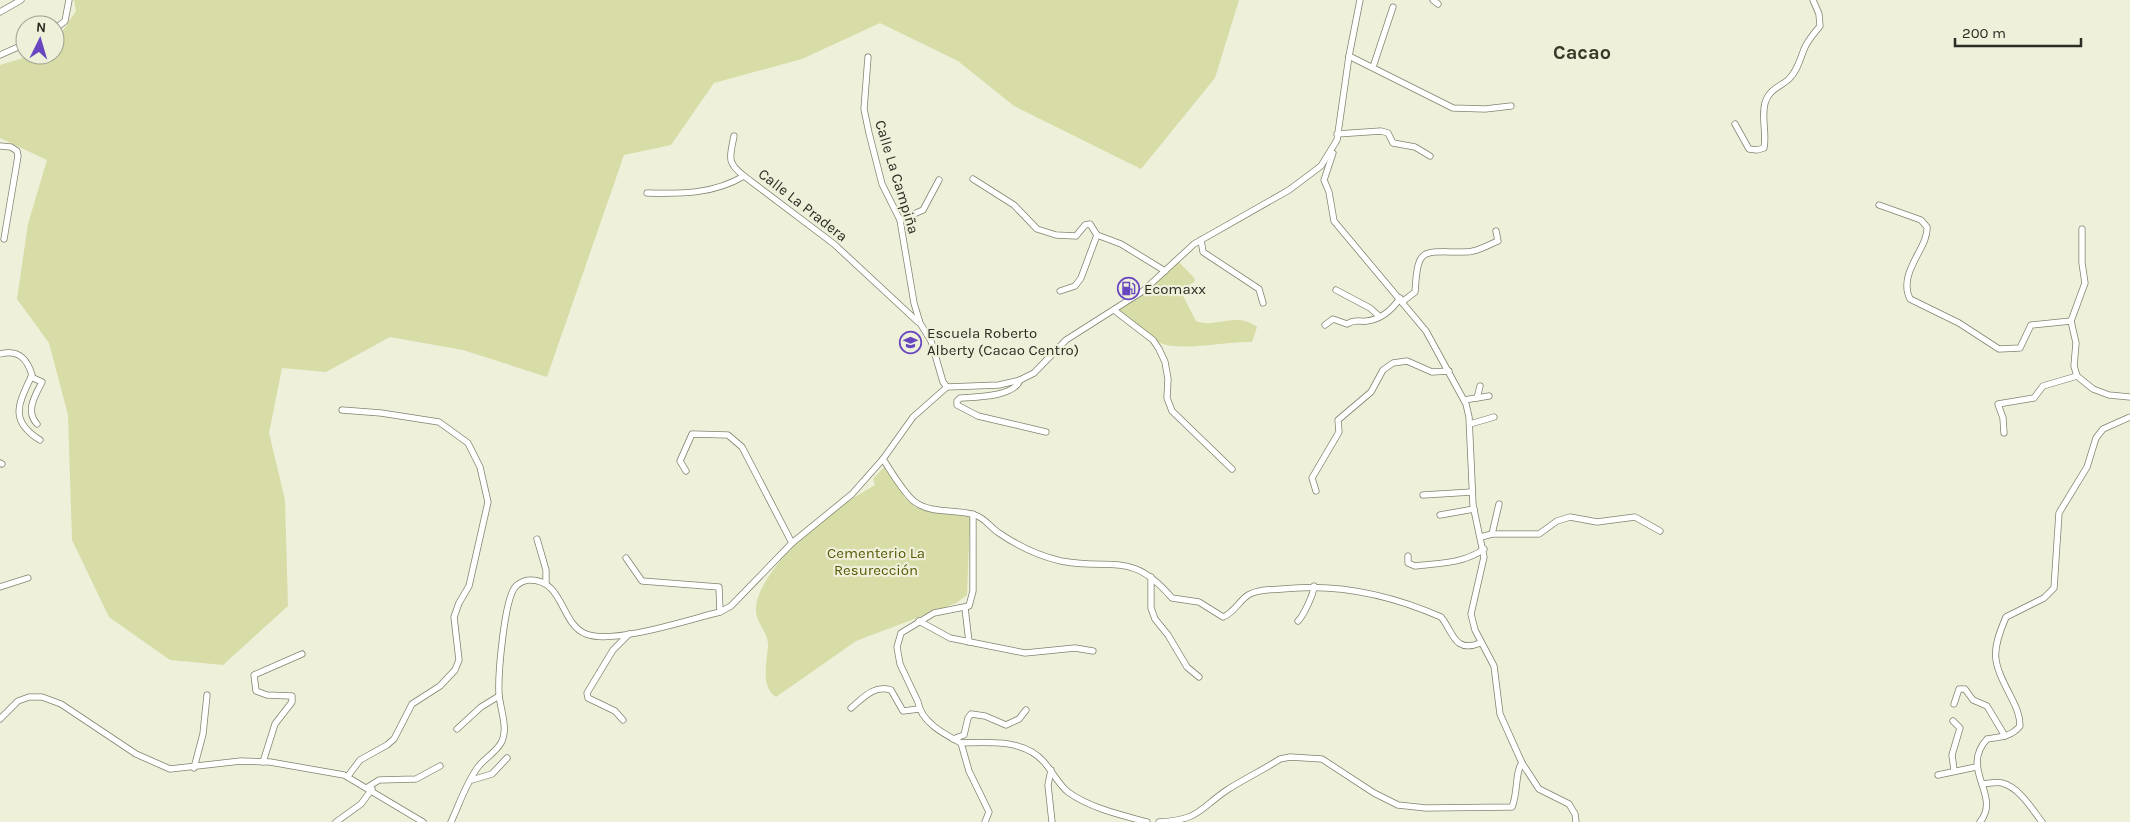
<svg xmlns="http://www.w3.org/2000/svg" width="2130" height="822" font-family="Karla,sans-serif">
  <rect width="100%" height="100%" fill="#eef0da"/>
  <g fill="#d8dca7">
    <path d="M74 0H1239L1215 78 1141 169 1014 106 958 61 880 23 802 59 714 83 671 145 624 155 547 377 463 350 390 337 326 372 282 368 269 433 285 500 288 606 223 665 170 660 109 617 72 540 68 415 49 343 17 299 28 224 47 160 0 138V65L33 55H55V42L76 11Z"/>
    <path d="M1178 261 1195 279 1194 282 1180 290 1196 321C1217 329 1235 311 1257 327L1252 342C1226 341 1186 351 1163 344 1144 338 1128 325 1113 313L1141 296Z"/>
    <path d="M884 467H886L898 482 904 497 915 507 931 512 970 517 967 595 956 603 856 641 776 697C760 686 767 662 768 647 769 632 755 623 756 608 757 577 811 526 836 509 848 500 862 493 875 485L873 479Z"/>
  </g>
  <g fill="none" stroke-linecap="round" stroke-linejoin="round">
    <defs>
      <g id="minor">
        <path d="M1433 0 1438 4"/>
        <path d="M0 12 21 0"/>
        <path d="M55 29 65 21 69 0"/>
        <path d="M0 55 25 44"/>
        <path d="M1349 56 1453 108 1485 109 1511 106"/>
        <path d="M868 57 864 109 869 133 882 184 900 220 914 303 920 323 931 341 943 382 947 387"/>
        <path d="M1373 67 1393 7"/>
        <path d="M1735 124 1749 149 1757 150 1764 148C1767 133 1761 118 1765 103 1769 89 1780 87 1789 79 1799 69 1800 57 1806 45 1810 38 1815 32 1820 26L1819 14 1813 0"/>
        <path d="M1337 134 1381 131 1388 133 1393 143 1415 147 1430 156"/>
        <path d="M734 136C730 157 726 162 744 176"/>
        <path d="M0 146 11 147 17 151 18 156 4 239"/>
        <path d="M1333 153 1324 180 1329 192 1334 221 1426 331 1466 404 1469 417 1473 505 1484 557 1471 614 1475 630 1494 666 1500 714 1522 763 1539 789 1569 804 1575 814 1576 822"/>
        <path d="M973 179 1014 205 1037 229 1056 235 1076 236 1085 225 1090 224 1097 235 1121 244 1165 271"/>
        <path d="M647 193C681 194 714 194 744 176L834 244 918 322"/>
        <path d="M1879 205 1921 220 1927 227C1929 247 1897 273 1910 299L1959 323 1999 349 2020 348 2031 325 2071 321"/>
        <path d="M900 220 923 210 939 180"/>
        <path d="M2082 229V263L2085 283 2071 321 2076 343 2074 366 2077 376 2093 389 2109 395 2130 397"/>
        <path d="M1201 240 1203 252 1259 289 1263 303"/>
        <path d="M1336 290 1370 308 1379 316"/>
        <path d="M1060 291 1075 286 1081 278 1097 235"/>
        <path d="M1402 302 1415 292C1418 247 1421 252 1461 252 1475 253 1486 246 1498 241L1496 231"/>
        <path d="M1114 310 1153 340 1159 349 1165 362 1168 379 1167 398 1172 411 1232 469"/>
        <path d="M1325 325 1333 319 1347 324C1355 319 1358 322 1367 321 1382 319 1392 310 1400 298"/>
        <path d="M0 354C18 349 27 358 32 375 19 403 8 420 40 440"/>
        <path d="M31 377 42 382C35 396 25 411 37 424"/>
        <path d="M1020 380C1014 397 976 397 960 398L957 401V405L978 416 1046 432"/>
        <path d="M1477 398 1480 386"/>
        <path d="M1464 400 1489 396"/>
        <path d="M342 410 381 413 439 422 468 443 480 467 488 502 469 586 459 603 454 617 459 660 455 670 440 686 412 704 394 739 387 745 360 760 348 776"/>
        <path d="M1470 424 1494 417"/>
        <path d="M2004 433 2003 418 1998 404 2034 398 2043 386 2077 376"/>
        <path d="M883 459C891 471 904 494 915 502 931 514 956 509 975 515 985 518 990 527 999 533 1018 546 1039 556 1061 561 1113 571 1131 550 1172 598L1199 602 1223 617C1234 613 1239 601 1248 595 1258 589 1271 590 1282 589 1337 583 1391 595 1441 617 1453 631 1454 654 1480 643"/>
        <path d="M0 463 2 464"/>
        <path d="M686 471 680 461 692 434 728 435 742 447 792 543"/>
        <path d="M1316 491 1312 478 1339 432 1338 420 1371 392 1383 370 1393 363 1407 361 1432 372 1449 371"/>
        <path d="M1423 495 1472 492"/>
        <path d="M973 514V591L969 606 934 613 901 633 897 647 900 664 918 702C921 722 944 734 961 743L969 771 989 812 985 822"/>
        <path d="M1440 515 1474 509"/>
        <path d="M1492 534 1499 504"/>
        <path d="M1481 537 1492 534H1539L1557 521 1570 517 1597 522 1635 517 1660 531"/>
        <path d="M537 539 546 570V583"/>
        <path d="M1408 556V563L1415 566C1439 563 1463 564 1484 549"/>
        <path d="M626 558 642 581 719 587 720 612"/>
        <path d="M1151 577V608L1155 619 1168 635 1187 667 1199 677"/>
        <path d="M0 587 28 578"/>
        <path d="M965 608 969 642"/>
        <path d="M919 621 950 638 1025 653 1075 648 1093 651"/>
        <path d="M1298 621C1304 615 1314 593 1314 586"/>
        <path d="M1954 704 1959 689H1965L1973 700 1987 706 2005 736"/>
        <path d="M851 708C864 697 874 685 891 690L903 711 919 709"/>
        <path d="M0 719 18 701 29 697H42L61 704 136 754 170 769 241 761 270 762 344 775 423 822"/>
        <path d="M623 720 615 711 588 698 587 693 613 650 629 634"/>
        <path d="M1953 721 1960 728 1952 755 1954 770"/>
        <path d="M457 729 481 707 499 696"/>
        <path d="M953 739 964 735 968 718 971 714 985 716 1006 725 1019 719 1026 710"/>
        <path d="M961 743C988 742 1024 739 1044 762 1052 771 1059 785 1068 792 1090 808 1121 815 1147 822"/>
        <path d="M263 762 275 724 292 702V696L267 695 256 691 254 675 302 654"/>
        <path d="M194 768 203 734 207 695"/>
        <path d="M1051 770 1048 785 1052 822"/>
        <path d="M1938 775 1976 767"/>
        <path d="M472 780 492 774 507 758"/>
        <path d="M1982 784C1987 784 1996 781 2002 783 2019 787 2032 809 2042 822"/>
        <path d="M368 787 379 780 416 779 440 766"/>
        <path d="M336 822 361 804 372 789"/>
        <path d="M451 822C459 805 466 783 478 767 484 759 496 752 501 743 509 729 500 709 499 694 498 676 504 598 516 586 519 583 525 580 529 580 564 579 560 624 586 634 613 645 690 619 720 612L731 606 792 543 852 494 883 459 913 417 947 387 999 385 1020 380 1034 373 1066 340 1143 291 1194 244 1289 190 1321 166 1337 140 1349 56 1360 0"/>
        <path d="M1159 822C1199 820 1198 810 1227 790 1244 779 1263 770 1280 759L1290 757 1322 759 1374 793 1398 805 1426 808 1512 807C1518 794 1515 771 1522 763"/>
        <path d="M1980 822C2002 795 1959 770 1987 739 2000 737 2011 737 2020 726 2020 715 2016 707 2011 697 1993 662 1990 654 2006 617L2044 598 2054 588 2059 513 2087 467 2096 438 2103 429 2130 417"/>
      </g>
    </defs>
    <use href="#minor" stroke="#81836f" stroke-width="7"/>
    <use href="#minor" stroke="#fff" stroke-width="5.5"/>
  </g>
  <defs>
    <symbol id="fuel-ring" viewBox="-11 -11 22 22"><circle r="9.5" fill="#eef0da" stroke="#6746bf" stroke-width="1.5"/><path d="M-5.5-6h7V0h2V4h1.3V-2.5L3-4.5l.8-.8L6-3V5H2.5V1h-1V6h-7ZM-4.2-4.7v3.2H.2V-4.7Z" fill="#6746bf"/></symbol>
    <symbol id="school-ring" viewBox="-11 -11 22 22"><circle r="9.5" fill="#eef0da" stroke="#6746bf" stroke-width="1.5"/><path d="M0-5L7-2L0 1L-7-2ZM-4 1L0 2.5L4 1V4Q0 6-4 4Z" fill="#6746bf"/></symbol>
  </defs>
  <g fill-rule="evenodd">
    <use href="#fuel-ring" x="1116" y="276" width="25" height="25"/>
    <use href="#school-ring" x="898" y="330" width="25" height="25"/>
  </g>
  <g text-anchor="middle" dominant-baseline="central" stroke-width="4.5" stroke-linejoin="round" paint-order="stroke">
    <g font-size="15" fill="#2b2c23" stroke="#eef0da">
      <text transform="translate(897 177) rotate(73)">Calle La Campiña</text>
      <text transform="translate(803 205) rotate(38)">Calle La Pradera</text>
    </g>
    <g font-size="15" fill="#2b2c23" stroke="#eef0da" text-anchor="start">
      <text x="1144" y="289">Ecomaxx</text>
      <text x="927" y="333">Escuela Roberto<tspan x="927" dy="17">Alberty (Cacao Centro)</tspan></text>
    </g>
    <g font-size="15" fill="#585a05" stroke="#eef0da">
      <text x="876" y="553">Cementerio La<tspan x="876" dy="17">Resurección</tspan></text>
    </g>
    <g font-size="20" font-weight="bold" fill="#383928" stroke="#eef0da">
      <text x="1582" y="52">Cacao</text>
    </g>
  </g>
  <g transform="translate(40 40) rotate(5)"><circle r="24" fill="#eef0da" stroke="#a0a291"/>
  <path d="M0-4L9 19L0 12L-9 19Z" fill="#6746bf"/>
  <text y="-8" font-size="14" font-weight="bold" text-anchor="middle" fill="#2b2c23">N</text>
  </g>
  <path d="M1955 38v8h126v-8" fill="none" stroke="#2b2c23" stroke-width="2.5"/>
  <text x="1962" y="38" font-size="15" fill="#2b2c23" stroke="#eef0da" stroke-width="4" paint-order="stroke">200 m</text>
</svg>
